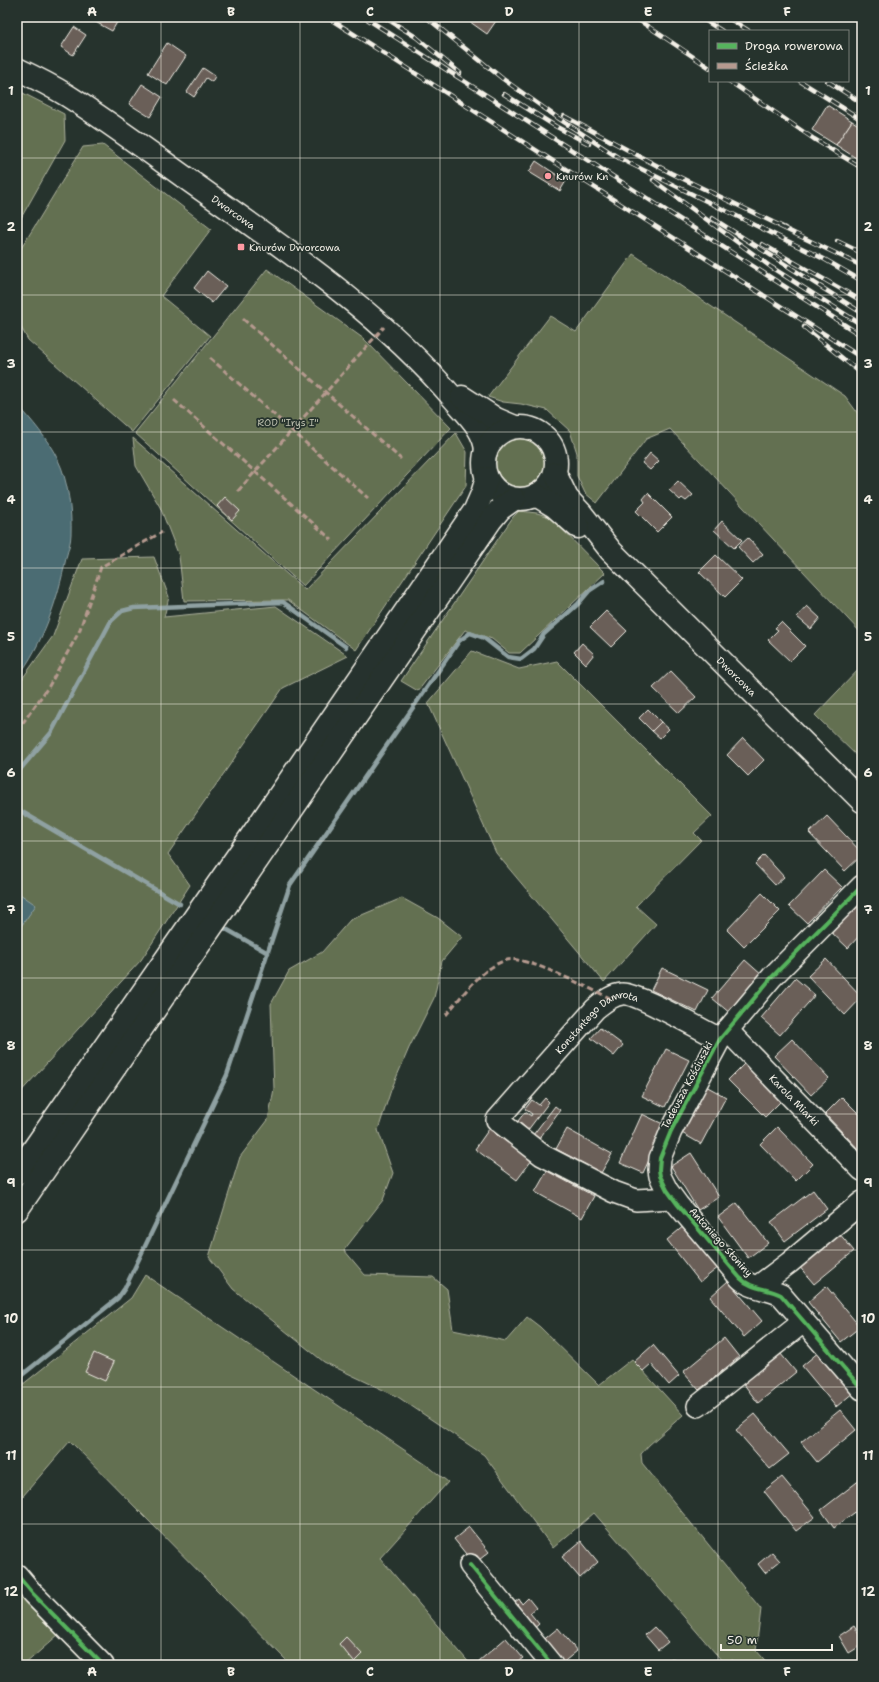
<svg xmlns="http://www.w3.org/2000/svg" width="879" height="1682" font-family="'Shantell Sans',sans-serif">
  <rect width="100%" height="100%" fill="#26332d"/>
  <filter id="ink" filterUnits="userSpaceOnUse"><feTurbulence type="fractalNoise" baseFrequency=".025" numOctaves="2"/><feDisplacementMap in="SourceGraphic" scale="8" xChannelSelector="R" yChannelSelector="G"/><feConvolveMatrix kernelMatrix="1 2 1 2 8 2 1 2 1" color-interpolation-filters="sRGB"/></filter>
  <g filter="url(#ink)">
    <g fill="#637051" stroke="#acb09c">
      <path d="M17 90 64 114 65 140 17 225Z"/>
      <path d="M103 145 211 229 161 296 210 336 132 432 28 340 17 320V255L83 147Z"/>
      <path d="M633 254 845 396 862 419V634L670 429 646 439 597 503 585 493 577 476V453L570 431 547 410 521 404 503 402 488 397 550 316 576 332Z"/>
      <path d="M267 269 364 339 451 428 303 586 135 433Z"/>
      <path d="M456 433 467 452 466 486 356 650 288 600 184 601 179 556 160 507 136 466 133 438 305 590Z"/>
      <circle cx="521" cy="461" r="26"/>
      <path d="M519 511 537 513 550 517 605 573 520 653H509L492 639 465 630 418 691 401 681 513 517Z"/>
      <path d="M154 557 169 597 164 617 276 606 348 656 283 688 168 854 190 885 141 960 17 1096V686L53 636 82 559Z"/>
      <path d="M472 651 519 669 557 661 712 816 694 833 701 840 636 906 656 924 604 982 496 853 428 703Z"/>
      <path d="M862 666V761L815 715Z"/>
      <path d="M402 898 438 918 462 937 442 961 434 998 409 1048 391 1090 378 1130 393 1173 383 1200 344 1250 365 1275 433 1277 447 1289 453 1330 506 1341 527 1317 540 1327 599 1385 632 1359 683 1415 649 1445 641 1454 642 1463 761 1609 756 1650 769 1665H737L733 1660 723 1662 594 1513 553 1548 484 1455 398 1397 324 1362 233 1289 209 1257 240 1157 268 1120 274 1089 271 1004 289 971 322 952 350 920Z"/>
      <path d="M145 1275 428 1466 448 1482 380 1558 471 1665H291L70 1441 17 1503V1389L131 1298Z"/>
      <path d="M17 1591 59 1634 24 1665H17Z"/>
    </g>
    <g fill="#4c6c73" stroke="#8fa1a2">
      <path d="M17 404C32 421 48 439 58 460 68 480 72 512 71 534 71 542 68 550 66 558 58 599 43 644 17 678Z"/>
      <path d="M17 892 36 905 17 932Z"/>
    </g>
    <g fill="none" stroke-linecap="round" stroke-linejoin="round">
      <g stroke="#8fa1a2" stroke-width="4.5">
        <path d="M17 773 51 733 111 621 122 611 134 608 283 602 346 647"/>
        <path d="M17 809 180 904"/>
        <path d="M226 929 268 953"/>
        <path d="M17 1379 118 1298 125 1288 227 1075 290 885 448 657 459 641 470 633 484 638 508 657 521 659 534 649 544 634 578 604 589 591 604 581"/>
      </g>
    </g>
    <g fill="#6a5e59" stroke="#f4f1e8">
      <path d="M91 17H120L112 31 90 19Z"/>
      <path d="M467 17H490L496 21 487 34 466 19Z"/>
      <path d="M74 27 86 35 73 55 61 47Z"/>
      <path d="M167 43 186 56 167 85 148 73Z"/>
      <path d="M203 68 215 76 212 82 206 78 194 97 187 92Z"/>
      <path d="M142 84 162 97 150 117 129 104Z"/>
      <path d="M827 105 852 121 836 145 812 130Z"/>
      <path d="M852 121 862 127V162L836 145Z"/>
      <path d="M536 161 566 181 560 191 529 172Z"/>
      <path d="M207 271 226 286 212 303 194 288Z"/>
      <path d="M650 453 659 461 650 470 642 463Z"/>
      <path d="M678 481 693 495 686 501 682 498 680 500 669 490Z"/>
      <path d="M648 493 672 517 657 532 636 511 645 502 643 499Z"/>
      <path d="M225 497 240 511 232 520 217 506Z"/>
      <path d="M722 521 742 540 734 548 714 530Z"/>
      <path d="M748 538 763 554 753 563 738 547Z"/>
      <path d="M716 555 742 580 725 597 699 572Z"/>
      <path d="M807 606 820 618 811 629 797 617Z"/>
      <path d="M606 611 627 631 611 647 590 627Z"/>
      <path d="M781 622 805 646 790 661 768 640 778 630 775 628Z"/>
      <path d="M582 643 594 654 586 664 574 652Z"/>
      <path d="M671 671 696 697 679 713 653 688Z"/>
      <path d="M648 709 661 722 652 731 639 718Z"/>
      <path d="M661 722 669 729 660 738 652 731Z"/>
      <path d="M743 738 764 760 748 776 727 755Z"/>
      <path d="M827 816 862 853V855L845 871 809 833Z"/>
      <path d="M764 855 784 877 775 885 755 864Z"/>
      <path d="M824 870 842 887 807 923 789 906Z"/>
      <path d="M762 893 780 911 744 947 727 930Z"/>
      <path d="M862 897V933L848 948 830 931Z"/>
      <path d="M826 959 862 997 845 1015 808 976Z"/>
      <path d="M745 960 763 976 731 1014 712 998Z"/>
      <path d="M662 968 708 990 697 1012 651 990Z"/>
      <path d="M795 978 815 995 780 1035 761 1018Z"/>
      <path d="M600 1028 623 1045 614 1056 591 1038Z"/>
      <path d="M792 1039 829 1078 811 1095 774 1056Z"/>
      <path d="M666 1049 689 1060 665 1107 642 1096Z"/>
      <path d="M745 1063 782 1100 765 1117 728 1080Z"/>
      <path d="M704 1085 726 1097 701 1144 680 1132Z"/>
      <path d="M842 1097 862 1117 861 1152 825 1114Z"/>
      <path d="M545 1098 549 1102 528 1130 518 1121 525 1112 531 1116 532 1114 525 1109 532 1100 539 1105Z"/>
      <path d="M555 1106 560 1110 539 1139 533 1135Z"/>
      <path d="M642 1114 665 1125 643 1173 620 1163Z"/>
      <path d="M777 1127 813 1164 796 1181 760 1144Z"/>
      <path d="M489 1129 532 1160 517 1180 475 1149Z"/>
      <path d="M567 1129 612 1154 601 1173 556 1149Z"/>
      <path d="M691 1153 719 1197 698 1210 671 1166Z"/>
      <path d="M547 1171 594 1196 582 1218 535 1192Z"/>
      <path d="M813 1190 827 1209 785 1241 771 1222Z"/>
      <path d="M737 1203 768 1243 748 1258 718 1217Z"/>
      <path d="M685 1225 719 1267 700 1282 667 1240Z"/>
      <path d="M839 1233 854 1251 814 1284 798 1265Z"/>
      <path d="M728 1281 762 1321 744 1337 710 1297Z"/>
      <path d="M826 1286 860 1327 841 1342 808 1302Z"/>
      <path d="M724 1338 739 1357 699 1390 683 1372Z"/>
      <path d="M653 1345 679 1376 669 1385 651 1364 643 1371 634 1362Z"/>
      <path d="M820 1351 854 1392 836 1407 802 1366Z"/>
      <path d="M94 1353 114 1362 105 1381 85 1372Z"/>
      <path d="M780 1353 796 1372 758 1403 743 1383Z"/>
      <path d="M840 1410 856 1430 817 1462 801 1442Z"/>
      <path d="M755 1414 789 1454 770 1469 736 1430Z"/>
      <path d="M782 1477 815 1517 796 1531 764 1491Z"/>
      <path d="M861 1479 862 1507 834 1528 821 1510Z"/>
      <path d="M469 1527 489 1552 474 1564 454 1539Z"/>
      <path d="M581 1541 598 1562 580 1578 562 1557Z"/>
      <path d="M772 1552 780 1561 765 1573 758 1564Z"/>
      <path d="M528 1598 536 1608 530 1613 539 1624 532 1630 511 1605 519 1599 522 1604Z"/>
      <path d="M854 1626 862 1639V1645L849 1653 839 1636Z"/>
      <path d="M654 1627 668 1642 658 1650 645 1635Z"/>
      <path d="M558 1628 577 1651 560 1665 541 1642Z"/>
      <path d="M346 1637 362 1654 354 1662 339 1644Z"/>
      <path d="M506 1638 523 1658 514 1665H482L479 1661Z"/>
      <path d="M672 1658 678 1665H664Z"/>
    </g>
    <g fill="none" stroke-linecap="round" stroke-linejoin="round">
      <defs>
        <g id="minor">
          <path d="M862 886 772 977 720 1039 671 1131 660 1158 659 1170 660 1176 667 1190 678 1205 740 1278C751 1289 767 1288 781 1295L862 1389"/>
          <path id="s1" d="M727 1030 862 1170"/>
          <path id="s2" d="M672 1198 636 1200 614 1192 542 1155 497 1120 595 1009C603 1003 611 995 622 994 635 992 704 1031 720 1039"/>
          <path d="M757 1287 789 1263 862 1202"/>
          <path d="M698 1406 803 1322"/>
          <path d="M470 1565 552 1665"/>
          <path d="M17 1575 33 1594 103 1665"/>
        </g>
        <g id="major">
          <path id="s3" d="M17 69C34 77 52 86 68 96 109 122 148 151 187 179 281 246 379 311 454 399 467 414 485 430 486 451"/>
          <path d="M462 397 496 419 515 427"/>
          <circle cx="520" cy="463" r="36"/>
          <path id="s4" d="M555 473 567 498 581 513 611 551 862 801"/>
          <path d="M536 495 554 506 578 527"/>
        </g>
        <g id="highway">
          <path d="M17 1173 250 838 475 510 482 494 487 478"/>
          <path d="M17 1210 491 520 500 509 514 499"/>
        </g>
      </defs>
      <use href="#minor" stroke="#f4f1e8" stroke-width="24"/>
      <use href="#major" stroke="#f4f1e8" stroke-width="25"/>
      <use href="#highway" stroke="#f4f1e8" stroke-width="25"/>
      <use href="#minor" stroke="#26332d" stroke-width="21"/>
      <use href="#major" stroke="#26332d" stroke-width="22"/>
      <use href="#highway" stroke="#26332d" stroke-width="22"/>
      <defs>
        <g id="rail">
          <path d="M327 17 862 358"/>
          <path d="M364 17 862 336"/>
          <path d="M384 17 416 37 460 73"/>
          <path d="M426 17 503 79 558 118 619 158 824 259 862 281"/>
          <path d="M634 17 710 68"/>
          <path d="M700 17 722 31"/>
          <path d="M727 17 749 31"/>
          <path d="M729 81 814 139 862 168"/>
          <path d="M800 81 862 120"/>
          <path d="M827 81 862 103"/>
          <path d="M504 94 555 126 589 144"/>
          <path d="M564 116 671 173 785 228"/>
          <path d="M653 180 771 267 862 325"/>
          <path d="M712 218 862 313"/>
          <path d="M779 226 862 266"/>
          <path d="M837 241 862 253"/>
          <path d="M762 244 862 301"/>
          <path d="M804 327 862 374"/>
        </g>
      </defs>
      <use href="#rail" stroke="#f4f1e8" stroke-width="4.5"/>
      <use href="#rail" stroke="#26332d" stroke-width="3" stroke-dasharray="9" stroke-linecap="butt"/>
      <g stroke="#b69a8f" stroke-width="3" stroke-dasharray="6 3" stroke-linecap="butt">
        <path d="M243 319 401 459"/>
        <path d="M210 358 368 498"/>
        <path d="M174 400 332 540"/>
        <path d="M238 491 384 327"/>
        <path d="M17 731 49 686 79 632 101 567 162 532"/>
        <path d="M446 1015C461 997 483 966 507 960 525 955 590 989 610 998"/>
      </g>
      <defs>
        <g id="cycleway">
          <path d="M862 886 772 977 720 1039 671 1131 660 1158 659 1170 660 1176 667 1190 678 1205 740 1278C751 1289 767 1288 781 1295L862 1389"/>
          <path d="M470 1565 552 1665"/>
          <path d="M17 1575 33 1594 103 1665"/>
        </g>
      </defs>
      <use href="#cycleway" stroke="#26332d" stroke-width="6"/>
      <use href="#cycleway" stroke="#56b35d" stroke-width="4"/>
    </g>
  </g>
  <path fill="none" stroke="#f4f1e8" stroke-width="1" stroke-opacity="0.55" d="M161 17V1665M300 17V1665M440 17V1665M579 17V1665M718 17V31M718 81V1665M17 158H862M17 295H862M17 432H862M17 568H862M17 704H862M17 841H862M17 978H862M17 1114H862M17 1250H862M17 1387H862M17 1524H862"/>
  <g fill="#ff9aa2" stroke="#26332d" stroke-width="1.5">
    <circle cx="548" cy="176" r="4"/>
    <rect x="237" y="243" width="8" height="8" rx="2"/>
  </g>
  <g text-anchor="middle" dominant-baseline="central" stroke-width="3.5" stroke-linejoin="round" paint-order="stroke">
    <g font-size="10" fill="#f4f1e8" stroke="#26332d" text-anchor="start">
      <text x="556" y="176">Knurów Kn</text>
      <text x="249" y="247">Knurów Dworcowa</text>
    </g>
    <g font-size="10" fill="#f4f1e8" stroke="#26332d">
      <text stroke="none"><textPath href="#s3" startOffset="260">Dworcowa</textPath></text>
      <text stroke="none"><textPath href="#s4" startOffset="274">Dworcowa</textPath></text>
      <text stroke="none"><textPath href="#s2" startOffset="341">Konstantego Damrota</textPath></text>
      <text transform="translate(687 1085) rotate(-62)">Tadeusza Kościuszki</text>
      <text stroke="none"><textPath href="#s1" startOffset="97">Karola Miarki</textPath></text>
      <text transform="translate(721 1242) rotate(48)">Antoniego Słoniny</text>
    </g>
    <g font-size="10" fill="#babdac" stroke="#26332d">
      <text x="288" y="422">ROD "Irys I"</text>
    </g>
  </g>
  <rect width="879" height="1682" fill="none" stroke="#26332d" stroke-width="44"/>
  <rect x="709" y="30" width="140" height="52" fill="#26332d" stroke="#787f78"/>
  <rect x="717" y="43" width="20" height="6" fill="#56b35d" stroke="#787f78"/>
  <text x="745" y="50" font-size="12" fill="#f4f1e8">Droga rowerowa</text>
  <rect x="717" y="63" width="20" height="6" fill="#b69a8f" stroke="#787f78"/>
  <text x="745" y="70" font-size="12" fill="#f4f1e8">Ścieżka</text>
  <path d="M721 1644v6h111v-6" fill="none" stroke="#f4f1e8" stroke-width="2"/>
  <text x="727" y="1644" font-size="12" fill="#f4f1e8" stroke="#26332d" stroke-width="3" paint-order="stroke">50 m</text>
  <rect x="22" y="22" width="835" height="1638" fill="none" stroke="#f4f1e8" stroke-width="1.5"/>
  <g font-size="13" text-anchor="middle" font-weight="bold" fill="#f4f1e8">
    <text x="92" y="16">A</text>
    <text x="231" y="16">B</text>
    <text x="370" y="16">C</text>
    <text x="509" y="16">D</text>
    <text x="648" y="16">E</text>
    <text x="787" y="16">F</text>
    <text x="11" y="95">1</text>
    <text x="868" y="95">1</text>
    <text x="11" y="231">2</text>
    <text x="868" y="231">2</text>
    <text x="11" y="368">3</text>
    <text x="868" y="368">3</text>
    <text x="11" y="504">4</text>
    <text x="868" y="504">4</text>
    <text x="11" y="641">5</text>
    <text x="868" y="641">5</text>
    <text x="11" y="777">6</text>
    <text x="868" y="777">6</text>
    <text x="11" y="914">7</text>
    <text x="868" y="914">7</text>
    <text x="11" y="1050">8</text>
    <text x="868" y="1050">8</text>
    <text x="11" y="1187">9</text>
    <text x="868" y="1187">9</text>
    <text x="11" y="1323">10</text>
    <text x="868" y="1323">10</text>
    <text x="11" y="1460">11</text>
    <text x="868" y="1460">11</text>
    <text x="11" y="1596">12</text>
    <text x="868" y="1596">12</text>
    <text x="92" y="1676">A</text>
    <text x="231" y="1676">B</text>
    <text x="370" y="1676">C</text>
    <text x="509" y="1676">D</text>
    <text x="648" y="1676">E</text>
    <text x="787" y="1676">F</text>
  </g>
</svg>
